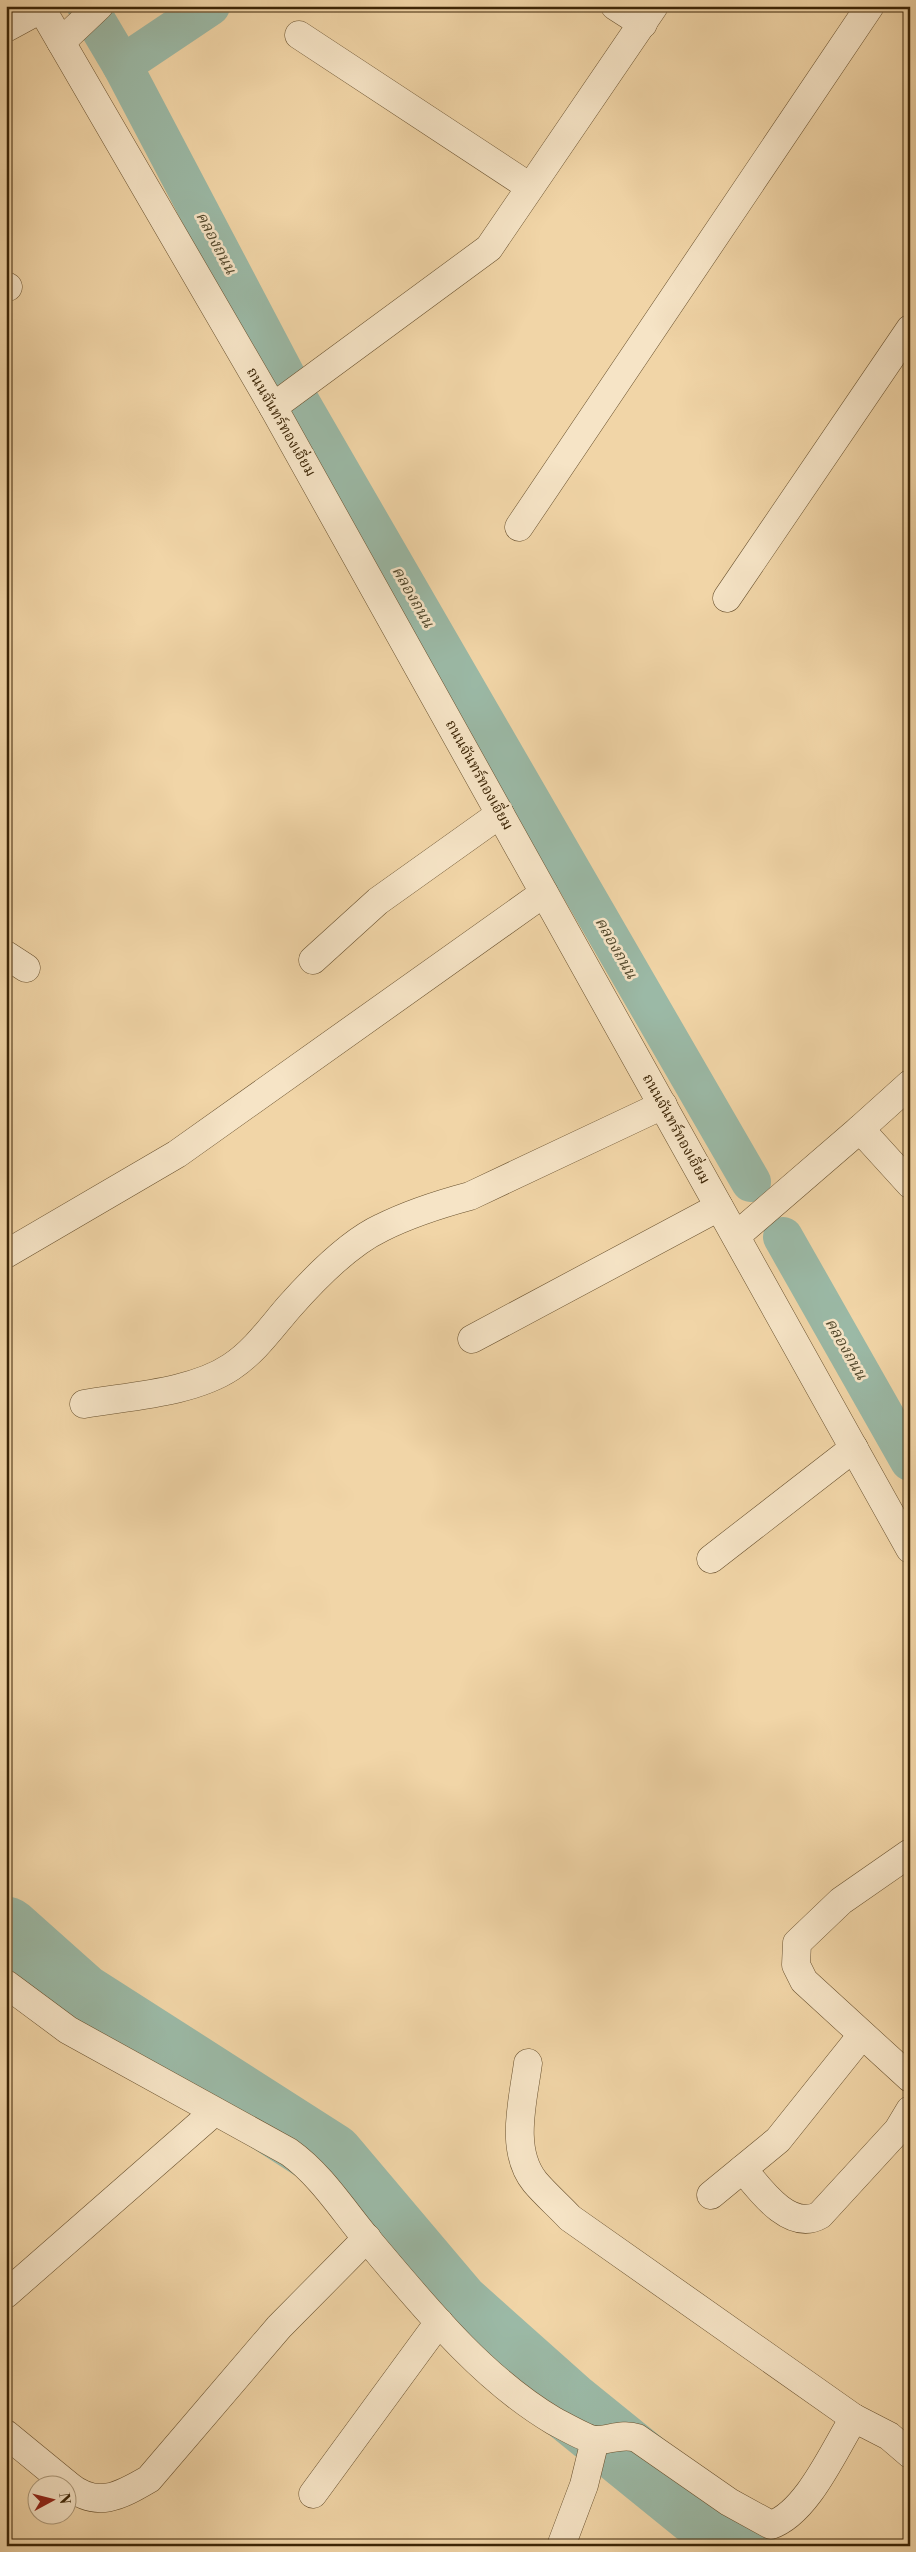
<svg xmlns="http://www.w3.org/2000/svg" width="916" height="2552" font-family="'Libre Bodoni','Noto Serif Thai',serif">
  <rect width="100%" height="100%" fill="#f1d5a7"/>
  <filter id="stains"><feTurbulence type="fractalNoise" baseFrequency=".004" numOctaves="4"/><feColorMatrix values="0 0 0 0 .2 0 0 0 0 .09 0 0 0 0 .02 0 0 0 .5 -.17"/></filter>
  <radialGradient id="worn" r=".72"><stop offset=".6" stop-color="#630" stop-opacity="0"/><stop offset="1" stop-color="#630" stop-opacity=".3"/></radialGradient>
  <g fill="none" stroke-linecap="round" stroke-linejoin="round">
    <g stroke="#9bb9a6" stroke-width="40">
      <path d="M87 6 122 65 294 392 751 1182"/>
      <path d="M122 65 210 6"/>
      <path d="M783 1237 910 1461"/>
    </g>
    <path stroke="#9bb9a6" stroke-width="69" d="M6 1931 80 1997 330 2157 456 2306 567 2405 741 2546"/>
    <defs>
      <g id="minor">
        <path d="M40 6 273 407 910 1549"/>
        <path d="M615 6 643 24"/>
        <path d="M6 28 41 9"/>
        <path d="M299 35 530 187"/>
        <path d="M61 42 99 6"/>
        <path d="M6 286 8 287"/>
        <path d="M273 407 489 248 654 6"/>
        <path d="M519 527 870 6"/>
        <path d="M727 598 910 329"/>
        <path d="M6 955 26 968"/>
        <path d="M313 960 378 901 500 814"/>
        <path d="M860 1129 910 1084"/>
        <path d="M736 1236 860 1129 910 1184"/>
        <path d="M6 1254 177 1154 544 893"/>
        <path d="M472 1339 719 1207"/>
        <path d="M84 1404C129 1396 192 1393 231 1367 255 1351 270 1329 289 1307 312 1281 349 1243 381 1228 409 1214 440 1204 470 1196L663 1105"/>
        <path d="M711 1559 854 1448"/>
        <path d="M910 1853 841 1901 797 1943 796 1965 804 1981 910 2078"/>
        <path d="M6 1984 68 2030 289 2152C321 2175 342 2209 367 2239 423 2305 480 2377 554 2421 562 2425 588 2440 596 2440 609 2440 623 2433 637 2438L729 2502 771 2525C807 2513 834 2450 854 2418L889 2436 910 2454"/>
        <path d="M528 2063C523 2101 509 2150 535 2182 546 2195 559 2206 570 2218L854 2418"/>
        <path d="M743 2169C760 2190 790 2232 820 2215L898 2130 910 2110"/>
        <path d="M711 2195 778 2140 862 2035"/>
        <path d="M6 2294 214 2112"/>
        <path d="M6 2434 67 2484"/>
        <path d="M68 2485C97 2509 120 2496 149 2479L279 2327 367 2238"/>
        <path d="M313 2494 439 2322"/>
        <path d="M561 2546 584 2485 595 2440"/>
      </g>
    </defs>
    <use href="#minor" stroke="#69512e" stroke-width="29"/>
    <use href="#minor" stroke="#f6e4c6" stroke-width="28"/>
  </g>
  <g text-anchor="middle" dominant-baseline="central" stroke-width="5" stroke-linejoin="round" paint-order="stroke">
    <g font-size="15" fill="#3c2506" stroke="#f6e4c6">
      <text transform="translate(281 422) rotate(60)">ถนนจันทร์ทองเอี่ยม</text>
      <text transform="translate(479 775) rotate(61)">ถนนจันทร์ทองเอี่ยม</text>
      <text transform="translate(676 1129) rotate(61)">ถนนจันทร์ทองเอี่ยม</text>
    </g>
    <g font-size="16" font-style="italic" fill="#544a2e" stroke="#f6e4c6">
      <text transform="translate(216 243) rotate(62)">คลองถนน</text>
      <text transform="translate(413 597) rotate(60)">คลองถนน</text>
      <text transform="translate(616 948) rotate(60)">คลองถนน</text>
      <text transform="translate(846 1349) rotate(60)">คลองถนน</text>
    </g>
  </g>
  <rect width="916" height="2552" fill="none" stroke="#f1d5a7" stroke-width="25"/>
  <rect x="8" y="8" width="901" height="2537" fill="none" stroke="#3c2506" stroke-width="2.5"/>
  <rect x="12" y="12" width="891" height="2527" fill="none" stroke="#3c2506"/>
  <g transform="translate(52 2500) rotate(83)"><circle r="24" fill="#f6e4c6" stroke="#ac9879"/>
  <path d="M0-4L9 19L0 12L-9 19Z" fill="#8f2418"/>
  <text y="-8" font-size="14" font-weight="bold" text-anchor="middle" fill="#3c2506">N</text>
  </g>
  <rect width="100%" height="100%" filter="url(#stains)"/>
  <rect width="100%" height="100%" fill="url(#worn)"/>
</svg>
